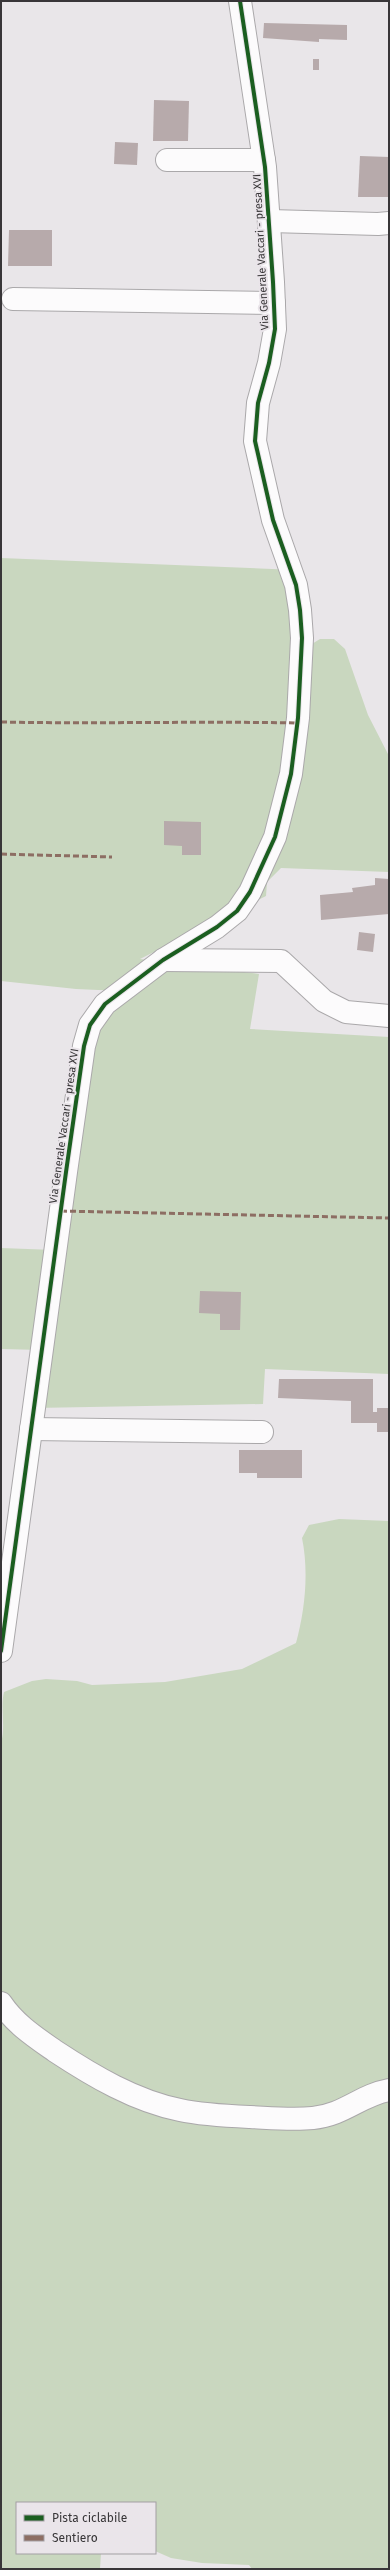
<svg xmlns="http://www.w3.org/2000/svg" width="390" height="2570" font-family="'Fira Sans',sans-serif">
  <rect width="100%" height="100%" fill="#e9e6e9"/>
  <g fill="#c9d7bf">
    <path d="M1 558 296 570 307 647 320 639H334L345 649 368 715 389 756V872L281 868 267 882 266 896 140 959 259 974 250 1029 389 1037V1374L265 1369 263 1404 34 1408 41 1350 1 1349V1248L54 1250 82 1036 121 991 76 989 1 981Z"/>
    <path d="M339 1519 389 1521V2569H252L249 2565 202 2563 171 2558 155 2551V2503H17V2553H101L100 2569H1V1743C6 1726 0 1708 4 1692L32 1681 46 1679 77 1681 92 1685 165 1682 242 1669 296 1643C305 1610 309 1572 302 1538L309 1525Z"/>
  </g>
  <g fill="#b7aaab">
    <path d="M264 23 347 25V40L319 39V42L263 38Z"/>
    <rect x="313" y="59" width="6" height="11"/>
    <path d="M154 100 189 101 188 141H153Z"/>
    <path d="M115 142 138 143 137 165 114 164Z"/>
    <path d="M360 156 389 157V197H358Z"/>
    <path d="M9 230H52V266H8Z"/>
    <path d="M164 821 201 822V855H182V846L164 845Z"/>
    <path d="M375 878 389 879V914L321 920 320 895 353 892 352 888 375 885Z"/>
    <path d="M359 932 375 934 373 952 357 950Z"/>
    <path d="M200 1291 241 1292 240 1330H220V1314L199 1313Z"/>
    <path d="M279 1379H373V1412H377V1408H389V1432H377V1423H351V1401L278 1398Z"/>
    <path d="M239 1450H302V1478H257V1473H239Z"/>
  </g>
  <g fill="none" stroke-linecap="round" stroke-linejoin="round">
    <defs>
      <g id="minor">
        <path d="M167 160H264"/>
        <path d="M270 221 378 224 389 223"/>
        <path d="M13 299 274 303"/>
        <path d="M163 960 281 961 324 1001 346 1012 389 1016"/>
        <path d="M31 1429 262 1432"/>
        <path d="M1 1651 66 1172 84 1046 90 1025 105 1004 163 960 217 927 237 911 250 892 275 837 291 774 298 718 302 638 300 610 296 585 273 520 255 441 258 403 269 363 275 329 273 282 265 167 240 1"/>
        <path d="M1 2003C15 2024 35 2037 55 2051 93 2076 135 2101 180 2110 203 2115 227 2116 250 2117 271 2118 292 2120 313 2118 344 2115 361 2095 389 2090"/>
      </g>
    </defs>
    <use href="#minor" stroke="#aaa8aa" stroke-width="24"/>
    <use href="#minor" stroke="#fcfbfc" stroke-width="22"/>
    <g stroke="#8d6e63" stroke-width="3" stroke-dasharray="6 3" stroke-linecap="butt">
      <path d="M1 722C100 724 198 721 297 723"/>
      <path d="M1 854 112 857"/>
      <path d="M61 1211 389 1218"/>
    </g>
    <defs>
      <path id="cycleway" d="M1 1651 66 1172 84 1046 90 1025 105 1004 163 960 217 927 237 911 250 892 275 837 291 774 298 718 302 638 300 610 296 585 273 520 255 441 258 403 269 363 275 329 273 282 265 167 240 1"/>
    </defs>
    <use href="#cycleway" stroke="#eae5ea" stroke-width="6"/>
    <use href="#cycleway" stroke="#1b5e20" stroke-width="4"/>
  </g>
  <g text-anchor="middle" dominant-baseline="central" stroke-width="4" stroke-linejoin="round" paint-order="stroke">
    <g font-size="11" fill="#383638" stroke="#eae5ea">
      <text transform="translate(261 252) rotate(-93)">Via Generale Vaccari - presa XVI</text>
      <text transform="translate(64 1126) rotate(-82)">Via Generale Vaccari - presa XVI</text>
    </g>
  </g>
  <rect width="390" height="2570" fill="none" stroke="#383638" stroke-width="4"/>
  <rect x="16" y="2502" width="140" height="52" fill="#eae5ea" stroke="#a39fa3"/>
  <rect x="24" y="2515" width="20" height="6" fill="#1b5e20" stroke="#a39fa3"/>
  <text x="52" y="2522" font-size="12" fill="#383638">Pista ciclabile</text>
  <rect x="24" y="2535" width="20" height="6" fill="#8d6e63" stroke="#a39fa3"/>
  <text x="52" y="2542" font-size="12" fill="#383638">Sentiero</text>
</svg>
